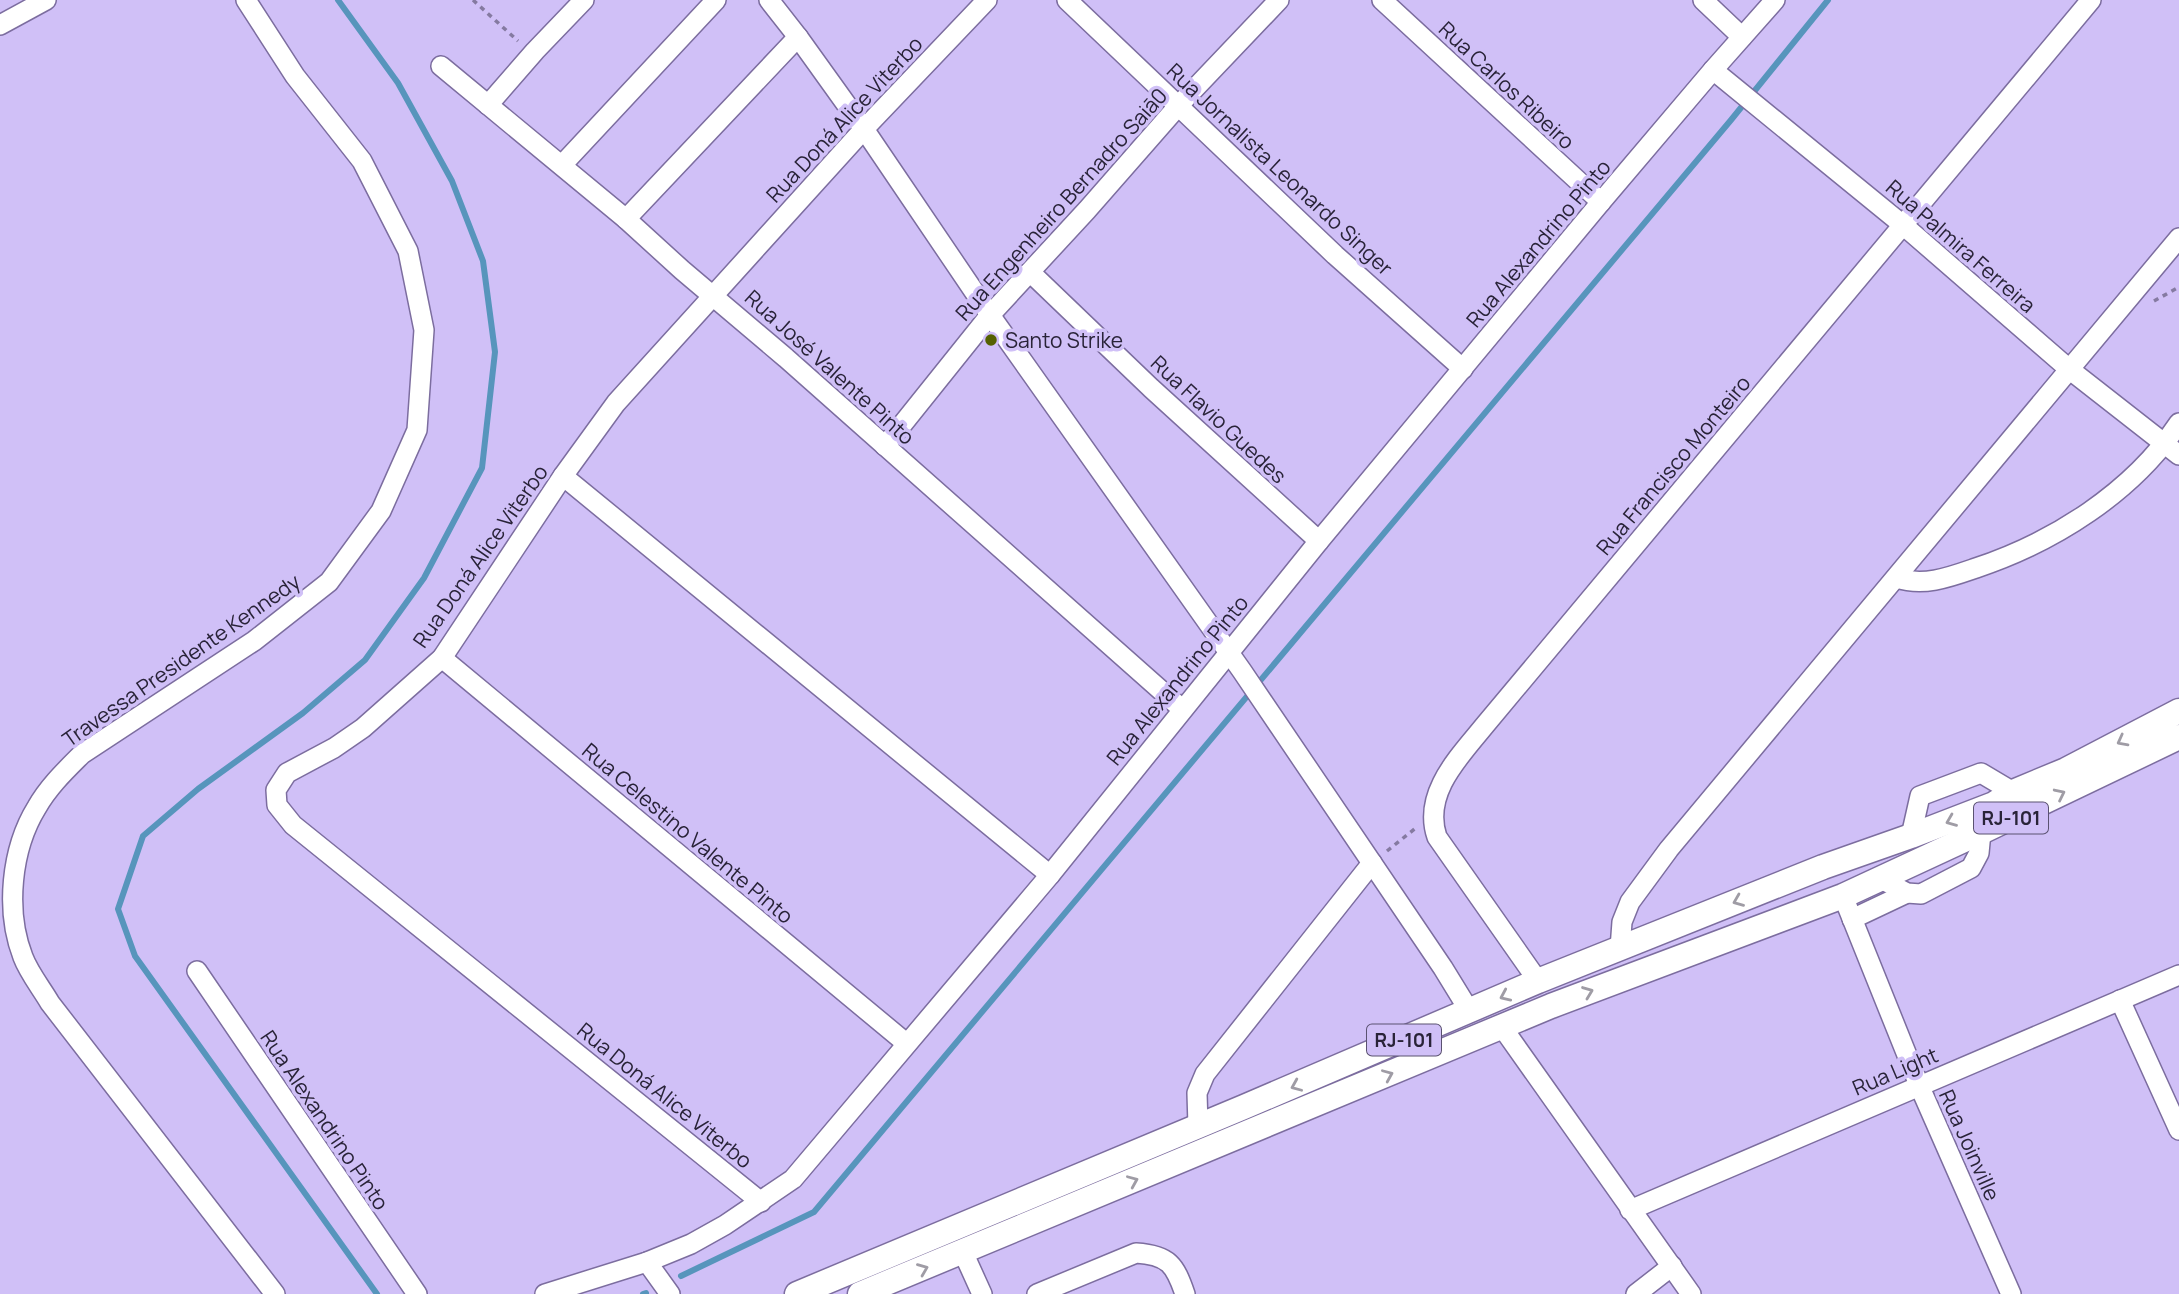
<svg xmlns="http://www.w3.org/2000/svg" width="2179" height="1294" font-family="Manrope,sans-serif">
  <rect width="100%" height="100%" fill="#d0c0f7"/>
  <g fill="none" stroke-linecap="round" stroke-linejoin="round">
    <g stroke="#5795bc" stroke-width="6">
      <path d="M338 0 398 83 452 181 483 261 495 352 482 468 424 578 365 660 303 713 198 789 143 836 118 909 135 956 377 1294"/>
      <path d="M681 1276 814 1212 1731 120 1828 0"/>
      <path d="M643 1294 646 1293"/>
    </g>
    <defs>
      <g id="minor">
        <path d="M246 0 295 76 362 161 408 251 424 330 417 430 381 511 329 582 254 641 82 754C66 770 49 786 37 807 11 849 5 911 23 957 29 973 42 989 50 1003L275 1294"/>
        <path d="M769 0 798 37 864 129 990 315 1242 671 1443 968 1470 1012"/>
        <path d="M1067 0 1335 255 1463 369"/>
        <path d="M1382 0 1601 202"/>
        <path d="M1703 0 1742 37"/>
        <path d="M0 25 46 0"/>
        <path d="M441 66 626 219 682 270 786 358 1182 709"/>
        <path d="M1713 70 1903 225 2069 369 2179 455"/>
        <path d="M488 105 535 51 584 0"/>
        <path d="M562 165 716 0"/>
        <path d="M626 219 798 37"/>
        <path d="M1030 272 1151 388 1319 541"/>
        <path d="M885 446 990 315 1087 210 1179 105 1279 0"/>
        <path d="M563 476 1050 875"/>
        <path d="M1897 578C1924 587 1950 577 1976 568 2054 542 2132 493 2179 423"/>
        <path d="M442 658 906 1043"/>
        <path d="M1911 836 1920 796 1981 773 2013 792"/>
        <path d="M1881 879 1907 893 1921 894 1971 868 1979 853 1981 832"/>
        <path d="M1843 896 1919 1085 2011 1294"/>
        <path d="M1852 919 1907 893"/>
        <path d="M1620 949 1622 922 1630 902 1669 849 2179 238"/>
        <path d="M197 971 417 1294"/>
        <path d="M1538 981 1437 837C1422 793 1460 756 1485 725L2091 0"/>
        <path d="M2120 1000 2179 1130"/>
        <path d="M1502 1027 1691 1294"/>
        <path d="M1198 1126 1197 1093 1205 1074 1372 863"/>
        <path d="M761 1202 293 825 277 805 276 790 287 773 334 748 363 728 442 658 563 476 616 403 864 129 987 0"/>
        <path d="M1630 1210 2179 975"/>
        <path d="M963 1252 982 1294"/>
        <path d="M647 1262 670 1294"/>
        <path d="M545 1294 647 1262 691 1244 725 1225 793 1179 1050 875 1319 541 1601 202 1713 70 1775 0"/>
        <path d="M1037 1294 1136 1253C1169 1255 1175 1265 1185 1294"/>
        <path d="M1636 1294 1672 1266"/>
      </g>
      <g id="major">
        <path d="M797 1294 1244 1107 1538 981 1823 867 1911 836 1994 804 2013 792 2066 770 2179 711"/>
        <path d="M860 1294 1551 1006 1843 896 1981 832 2179 737"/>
      </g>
    </defs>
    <use href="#minor" stroke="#7c6d9f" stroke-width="22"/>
    <use href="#major" stroke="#7c6d9f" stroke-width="27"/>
    <g stroke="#857aa1" stroke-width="3.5" stroke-dasharray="5 5" stroke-linecap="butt">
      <path d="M473 0 518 41"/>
      <path d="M2154 301 2179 287"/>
      <path d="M1387 851 1417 827"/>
    </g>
    <use href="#minor" stroke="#fff" stroke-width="19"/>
    <use href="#major" stroke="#fff" stroke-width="24"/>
  </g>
  <defs><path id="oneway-chevron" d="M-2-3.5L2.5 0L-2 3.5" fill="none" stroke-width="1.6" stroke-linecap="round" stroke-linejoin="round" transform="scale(1.75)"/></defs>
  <g stroke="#9f9ca5">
    <use href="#oneway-chevron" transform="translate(2122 741) rotate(152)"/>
    <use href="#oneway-chevron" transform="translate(2060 794) rotate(-26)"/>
    <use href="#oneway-chevron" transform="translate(1951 821) rotate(158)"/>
    <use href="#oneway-chevron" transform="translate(1738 901) rotate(158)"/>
    <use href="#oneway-chevron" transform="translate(1588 992) rotate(-21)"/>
    <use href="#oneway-chevron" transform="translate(1505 996) rotate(156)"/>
    <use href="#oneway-chevron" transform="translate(1388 1075) rotate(-23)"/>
    <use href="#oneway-chevron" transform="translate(1296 1086) rotate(157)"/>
    <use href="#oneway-chevron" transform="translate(1133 1181) rotate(-23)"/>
    <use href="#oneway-chevron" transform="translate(923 1269) rotate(-22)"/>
  </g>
  <circle fill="#556101" stroke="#d0c0f7" stroke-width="2.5" cx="991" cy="340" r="7"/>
  <g text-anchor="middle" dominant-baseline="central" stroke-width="7" stroke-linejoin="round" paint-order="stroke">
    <g fill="#d0c0f7" stroke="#5b5271" stroke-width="2">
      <rect x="1974" y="802.5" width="74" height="31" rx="5"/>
      <rect x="1367" y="1024.5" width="74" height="31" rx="5"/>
    </g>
    <g font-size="19" font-weight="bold" fill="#292338">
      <text x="2011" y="818">RJ-101</text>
      <text x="1404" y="1040">RJ-101</text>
    </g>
    <g font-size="21" fill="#292338" stroke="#d0c0f7">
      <text transform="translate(1507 85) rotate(43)">Rua Carlos Ribeiro</text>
      <text transform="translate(844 119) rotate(-47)">Rua Doná Alice Viterbo</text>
      <text transform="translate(1280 169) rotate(43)">Rua Jornalista Leonardo Singer</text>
      <text transform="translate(1061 204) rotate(-48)">Rua Engenheiro Bernadro Saiā0</text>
      <text transform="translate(1538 243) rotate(-50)">Rua Alexandrino Pinto</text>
      <text transform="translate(1961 246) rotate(41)">Rua Palmira Ferreira</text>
      <text transform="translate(830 367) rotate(42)">Rua José Valente Pinto</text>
      <text transform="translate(1219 419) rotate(43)">Rua Flavio Guedes</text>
      <text transform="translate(1673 465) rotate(-50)">Rua Francisco Monteiro</text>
      <text transform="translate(480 556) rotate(-55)">Rua Doná Alice Viterbo</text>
      <text transform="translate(181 660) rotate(-35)">Travessa Presidente Kennedy</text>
      <text transform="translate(1177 680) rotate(-51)">Rua Alexandrino Pinto</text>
      <text transform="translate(688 833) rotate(40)">Rua Celestino Valente Pinto</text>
      <text transform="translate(1895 1071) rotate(-23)">Rua Light</text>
      <text transform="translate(665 1095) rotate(39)">Rua Doná Alice Viterbo</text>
      <text transform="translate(325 1120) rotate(56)">Rua Alexandrino Pinto</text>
      <text transform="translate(1970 1145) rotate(66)">Rua Joinville</text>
    </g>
    <g font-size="21" fill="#292338" stroke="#d0c0f7" text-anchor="start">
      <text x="1005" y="340">Santo Strike</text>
    </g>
  </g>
</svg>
